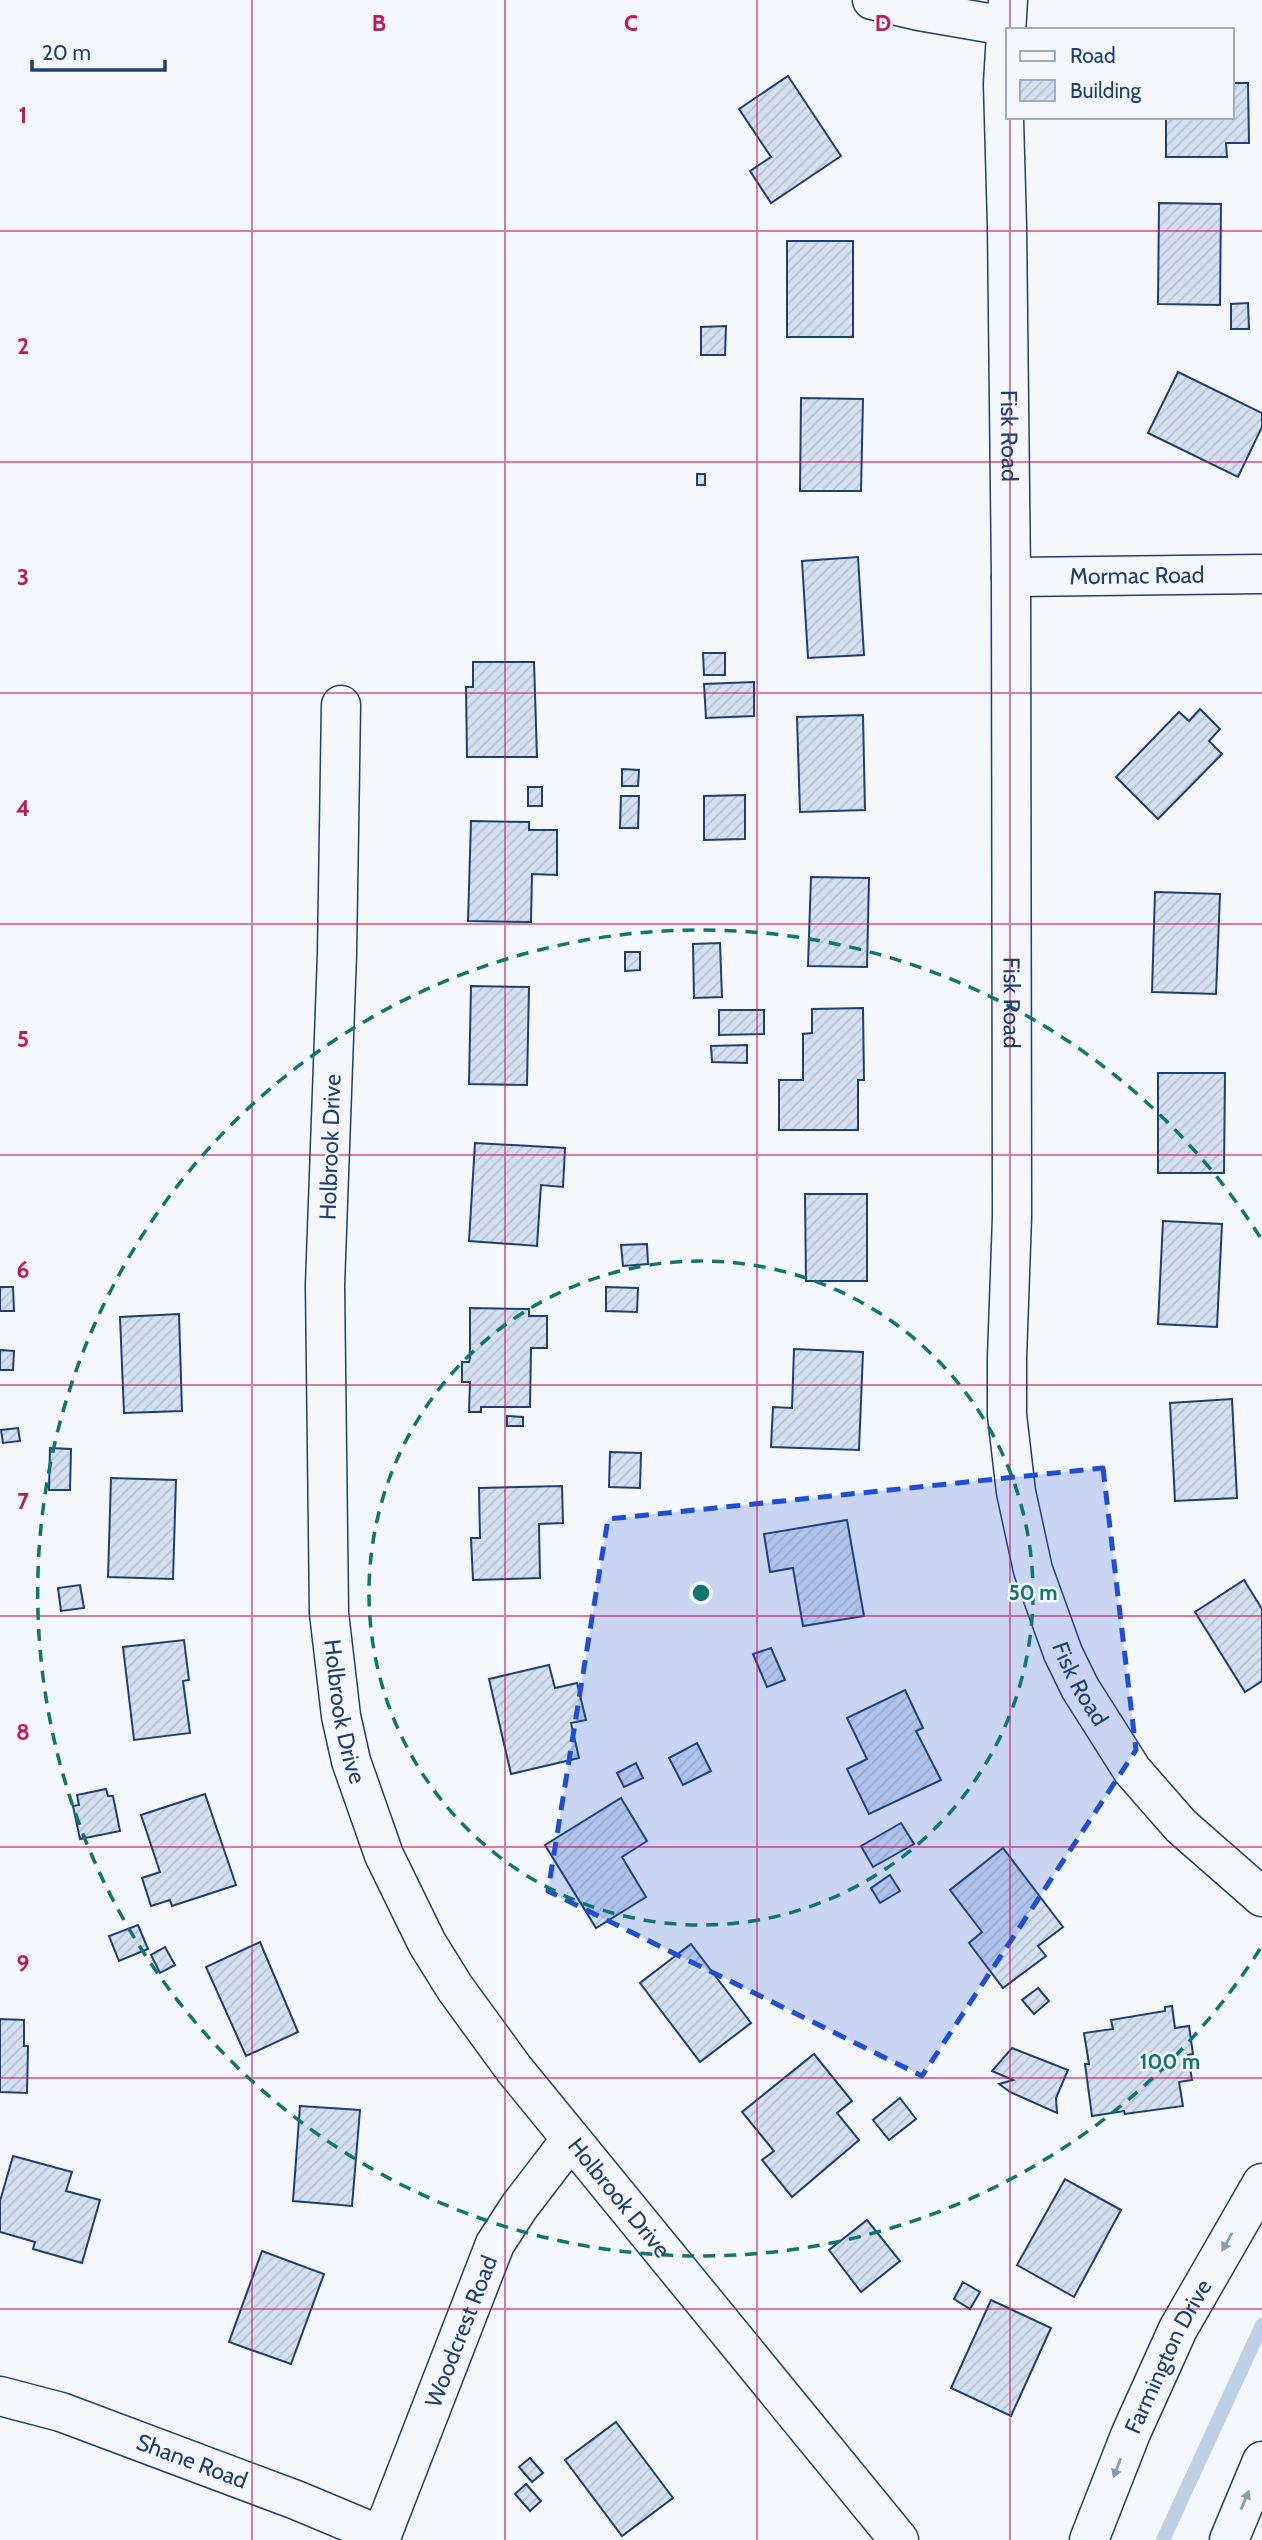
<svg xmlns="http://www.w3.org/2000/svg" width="1262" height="2540" font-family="Cabin,sans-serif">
  <defs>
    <pattern id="building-hatch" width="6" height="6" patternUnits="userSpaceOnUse" patternTransform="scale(1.75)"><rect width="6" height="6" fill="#d5e0f0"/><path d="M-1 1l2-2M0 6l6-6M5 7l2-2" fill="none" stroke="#b6c1d1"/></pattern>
  </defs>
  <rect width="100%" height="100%" fill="#f4f7fb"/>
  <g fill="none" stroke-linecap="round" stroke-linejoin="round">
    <path stroke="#bed0e5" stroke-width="14" d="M1163 2540 1262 2325"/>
  </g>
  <g fill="url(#building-hatch)" stroke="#1d3f73" stroke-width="2">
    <path d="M788 76 841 156 771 203 750 171 771 157 739 109Z"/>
    <path d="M1232 83H1248L1249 143H1226L1227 157H1166V117H1232Z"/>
    <path d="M1159 203 1221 204 1220 305 1158 304Z"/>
    <rect x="787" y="241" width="66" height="96"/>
    <path d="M1248 303 1249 329H1231V304Z"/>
    <path d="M726 326 725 355H701V327Z"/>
    <path d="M1178 372 1262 413V427L1238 477 1148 433Z"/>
    <path d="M801 398 863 399 861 491H800Z"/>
    <rect x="697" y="474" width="8" height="11"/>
    <path d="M858 557 864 655 808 658 802 561Z"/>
    <path d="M703 653H725V675H704Z"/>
    <path d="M473 662H534L537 757H467L466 687H473Z"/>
    <path d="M754 682V716L706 718 704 684Z"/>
    <path d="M1200 709 1220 729 1209 741 1222 754 1158 819 1116 777 1179 712 1189 721Z"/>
    <path d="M863 715 865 810 800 812 797 717Z"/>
    <path d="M622 769 639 770 638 786H622Z"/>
    <rect x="528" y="787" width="14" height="19"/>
    <path d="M745 795V839L704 840V796Z"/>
    <path d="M621 796H639L638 828H620Z"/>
    <path d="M471 821 529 822V830H557V875L532 874 531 922 468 921Z"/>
    <path d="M811 877 869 878 867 967 808 966Z"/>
    <path d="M1155 892 1220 894 1216 994 1152 992Z"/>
    <path d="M720 943 722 997 694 998 693 944Z"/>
    <path d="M625 952H640V970L625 971Z"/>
    <path d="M471 986 529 987 527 1085 469 1084Z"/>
    <path d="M863 1008 864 1080H858V1130H779V1080H803V1034L812 1033V1009Z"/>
    <path d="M719 1010H764V1034L719 1035Z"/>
    <path d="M747 1045V1063L712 1062 711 1046Z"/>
    <path d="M1158 1073H1225L1224 1173H1158Z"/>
    <path d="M475 1143 565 1148 563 1187 541 1185 537 1246 469 1241Z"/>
    <path d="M805 1194H867V1281H806Z"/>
    <path d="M1163 1221 1222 1224 1217 1327 1158 1324Z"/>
    <path d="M647 1244 648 1264 623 1266 621 1245Z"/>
    <path d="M0 1287H13L14 1311H0Z"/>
    <path d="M606 1287 638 1288 637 1312 606 1311Z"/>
    <path d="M470 1308 529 1309V1316H547V1348H531L530 1407H481V1412H469L470 1382H462V1362H469L470 1358Z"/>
    <path d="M179 1314 182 1411 124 1413 120 1317Z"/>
    <path d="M794 1349 863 1352 859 1450 771 1447 773 1407 792 1408Z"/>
    <path d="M0 1350 14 1351 13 1370H0Z"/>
    <path d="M1232 1399 1237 1498 1175 1501 1170 1403Z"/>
    <path d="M507 1416 523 1417V1426H507Z"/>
    <path d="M18 1428 20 1441 3 1443 1 1430Z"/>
    <path d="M50 1448 71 1449 70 1490H49Z"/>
    <path d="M610 1452 641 1453 640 1488 609 1487Z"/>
    <path d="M111 1478 176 1480 173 1579 108 1577Z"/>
    <path d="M562 1486 563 1523 539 1524 540 1578 473 1580 471 1538H480L479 1488Z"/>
    <path d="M847 1520 864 1616 803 1626 793 1568 770 1572 764 1534Z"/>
    <path d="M1244 1580 1262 1609V1681L1245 1692 1195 1612Z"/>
    <path d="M80 1585 84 1608 61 1611 58 1588Z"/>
    <path d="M184 1640 189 1680 183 1681 190 1733 134 1740 123 1647Z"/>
    <path d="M771 1648 785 1680 767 1687 753 1654Z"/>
    <path d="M549 1665 555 1688 577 1683 586 1720 571 1723 579 1758 511 1774 489 1679Z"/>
    <path d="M905 1690 923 1728 916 1731 941 1780 869 1814 847 1769 867 1759 847 1718Z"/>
    <path d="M697 1743 711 1771 683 1785 669 1758Z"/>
    <path d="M636 1763 643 1778 624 1787 617 1773Z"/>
    <path d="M106 1789 108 1796H113L120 1831 80 1839 73 1806 79 1805 77 1795Z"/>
    <path d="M205 1794 236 1885 172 1906 170 1900 151 1906 142 1878 160 1872 141 1815Z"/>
    <path d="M621 1798 647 1841 622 1857 646 1897 596 1928 545 1845Z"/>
    <path d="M901 1823 914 1844 873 1867 861 1846Z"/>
    <path d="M1003 1848 1063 1927 1038 1946 1046 1956 1003 1988 969 1943 982 1932 950 1890Z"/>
    <path d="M890 1875 900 1891 880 1903 871 1888Z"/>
    <path d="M138 1925 148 1949 119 1961 109 1936Z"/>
    <path d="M260 1942 298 2032 246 2056 206 1967Z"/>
    <path d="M691 1944 751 2023 700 2062 640 1983Z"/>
    <path d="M165 1947 175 1965 160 1973 151 1955Z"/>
    <path d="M1038 1988 1049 2001 1034 2014 1022 2000Z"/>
    <path d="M1172 2006 1175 2028 1189 2026 1193 2054 1188 2055 1192 2080 1179 2082 1183 2106 1125 2114 1124 2111 1092 2116 1085 2064H1089L1084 2033 1113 2029 1111 2020 1165 2011V2007Z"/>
    <path d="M0 2019 24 2020V2046H28L27 2093 0 2092Z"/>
    <path d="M1012 2048 1068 2070 1056 2098 1057 2113 1010 2092 999 2084 1013 2080 992 2071Z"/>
    <path d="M814 2054 852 2101 837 2113 859 2140 792 2197 762 2160 774 2151 742 2112Z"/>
    <path d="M900 2098 916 2119 889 2140 873 2120Z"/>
    <path d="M300 2106 360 2110 352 2206 293 2201Z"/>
    <path d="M13 2156 72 2172 66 2191 100 2200 82 2263 33 2249 35 2242 0 2232V2201Z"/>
    <path d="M1065 2179 1121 2210 1074 2297 1017 2265Z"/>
    <path d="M867 2220 900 2261 861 2292 829 2250Z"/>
    <path d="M262 2251 324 2274 291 2364 229 2342Z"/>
    <path d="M963 2282 980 2292 970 2309 954 2299Z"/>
    <path d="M991 2300 1051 2328 1011 2416 951 2388Z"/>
    <path d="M616 2422 673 2498 622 2536 565 2460Z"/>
    <path d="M530 2458 543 2473 532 2482 519 2467Z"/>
    <path d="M526 2484 541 2501 530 2511 515 2494Z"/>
  </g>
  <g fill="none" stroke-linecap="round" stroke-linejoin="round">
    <defs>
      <g id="minor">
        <path d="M872 0 919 11 1006 26"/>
        <path id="s1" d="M1008 0 1003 84 1007 226 1011 577 1012 1217 1007 1358V1415L1016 1492 1033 1570 1063 1653 1080 1688 1132 1770 1181 1826 1262 1897"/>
        <path id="s2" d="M1011 577 1262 574"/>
        <path id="s3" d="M341 705 337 954 325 1285 329 1613 341 1716 351 1761 384 1855 427 1943 455 1988 514 2069 899 2540"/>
        <path id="s4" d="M0 2396 61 2412 296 2500 382 2536"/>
        <path id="s5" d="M380 2540 495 2244 519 2207 571 2139"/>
      </g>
      <g id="tertiary">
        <path id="s6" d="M1089 2540 1131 2433 1178 2329 1262 2183"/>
        <path d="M1229 2540 1262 2461"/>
      </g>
    </defs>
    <use href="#minor" stroke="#1d3f73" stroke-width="41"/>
    <use href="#tertiary" stroke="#1d3f73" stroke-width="41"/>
    <use href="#minor" stroke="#f4f7fb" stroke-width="38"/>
    <use href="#tertiary" stroke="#f4f7fb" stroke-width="38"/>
  </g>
  <defs><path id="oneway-solid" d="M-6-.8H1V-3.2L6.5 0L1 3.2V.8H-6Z" transform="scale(1.75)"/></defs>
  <g fill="#889bb7">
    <use href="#oneway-solid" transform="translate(1227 2242) rotate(119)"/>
    <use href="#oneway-solid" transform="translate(1117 2468) rotate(111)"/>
    <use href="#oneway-solid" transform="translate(1245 2500) rotate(-67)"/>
  </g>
  <path fill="#1d4ed8" fill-opacity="0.2" stroke="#1d4ed8" stroke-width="5" stroke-dasharray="14 9" stroke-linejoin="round" d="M1103 1468 1136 1750 922 2076 548 1891 608 1519Z"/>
  <path fill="none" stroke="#c2185b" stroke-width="2" stroke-opacity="0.55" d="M252 0V2540M505 0V2540M757 0V2540M1010 0V30M1010 117V2540M0 231H1262M0 462H1262M0 693H1262M0 924H1262M0 1155H1262M0 1385H1262M0 1616H1262M0 1847H1262M0 2078H1262M0 2309H1262"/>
  <g fill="none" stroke="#0f766e" stroke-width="3.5" stroke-dasharray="12 9">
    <circle cx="701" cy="1593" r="332"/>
    <path d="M1260 1949A663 663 0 1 1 1260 1237"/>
  </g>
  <g text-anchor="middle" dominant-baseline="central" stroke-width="5" stroke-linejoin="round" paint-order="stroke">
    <g font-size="23" fill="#1d3f73" stroke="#f4f7fb">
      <text stroke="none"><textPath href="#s1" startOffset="436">Fisk Road</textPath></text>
      <text stroke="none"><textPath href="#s2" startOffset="126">Mormac Road</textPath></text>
      <text stroke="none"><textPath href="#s1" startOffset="1003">Fisk Road</textPath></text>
      <text transform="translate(330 1147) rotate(-88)">Holbrook Drive</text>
      <text stroke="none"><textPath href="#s1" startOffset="1696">Fisk Road</textPath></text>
      <text stroke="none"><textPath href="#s3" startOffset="1008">Holbrook Drive</textPath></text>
      <text stroke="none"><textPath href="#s3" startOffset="1575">Holbrook Drive</textPath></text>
      <text stroke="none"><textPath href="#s5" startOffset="224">Woodcrest Road</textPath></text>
      <text stroke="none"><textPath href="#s6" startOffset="200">Farmington Drive</textPath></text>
      <text stroke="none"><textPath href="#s4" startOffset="203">Shane Road</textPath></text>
    </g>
  </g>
  <g font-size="23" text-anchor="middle" font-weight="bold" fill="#c2185b" stroke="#f4f7fb" stroke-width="5" stroke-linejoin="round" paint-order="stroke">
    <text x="379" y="31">B</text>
    <text x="631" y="31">C</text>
    <text x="883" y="31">D</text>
    <text x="23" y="123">1</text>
    <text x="23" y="354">2</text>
    <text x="23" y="585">3</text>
    <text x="23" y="816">4</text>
    <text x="23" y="1047">5</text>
    <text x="23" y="1278">6</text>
    <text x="23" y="1509">7</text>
    <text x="23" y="1740">8</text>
    <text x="23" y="1971">9</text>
  </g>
  <circle cx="701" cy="1593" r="10" fill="#0f766e" stroke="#f4f7fb" stroke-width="3.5"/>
  <g font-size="21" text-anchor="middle" font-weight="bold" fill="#0f766e" stroke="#f4f7fb" stroke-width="5" stroke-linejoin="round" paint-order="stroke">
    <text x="1033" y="1600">50 m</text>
    <text x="1170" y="2069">100 m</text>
  </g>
  <rect x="1006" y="28" width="228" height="91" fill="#f4f7fb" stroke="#9eadc5" stroke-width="2"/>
  <rect x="1020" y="51" width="35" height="10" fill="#f4f7fb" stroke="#9eadc5" stroke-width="2"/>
  <text x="1070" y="63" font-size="21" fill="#1d3f73">Road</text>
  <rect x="1020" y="80" width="35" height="21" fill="url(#building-hatch)" stroke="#9eadc5" stroke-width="2"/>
  <text x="1070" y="98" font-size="21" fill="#1d3f73">Building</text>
  <path d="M32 60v10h133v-10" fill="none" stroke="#1d3f73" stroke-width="3.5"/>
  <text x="42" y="60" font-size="21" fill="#1d3f73" stroke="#f4f7fb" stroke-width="5" paint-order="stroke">20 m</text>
</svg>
